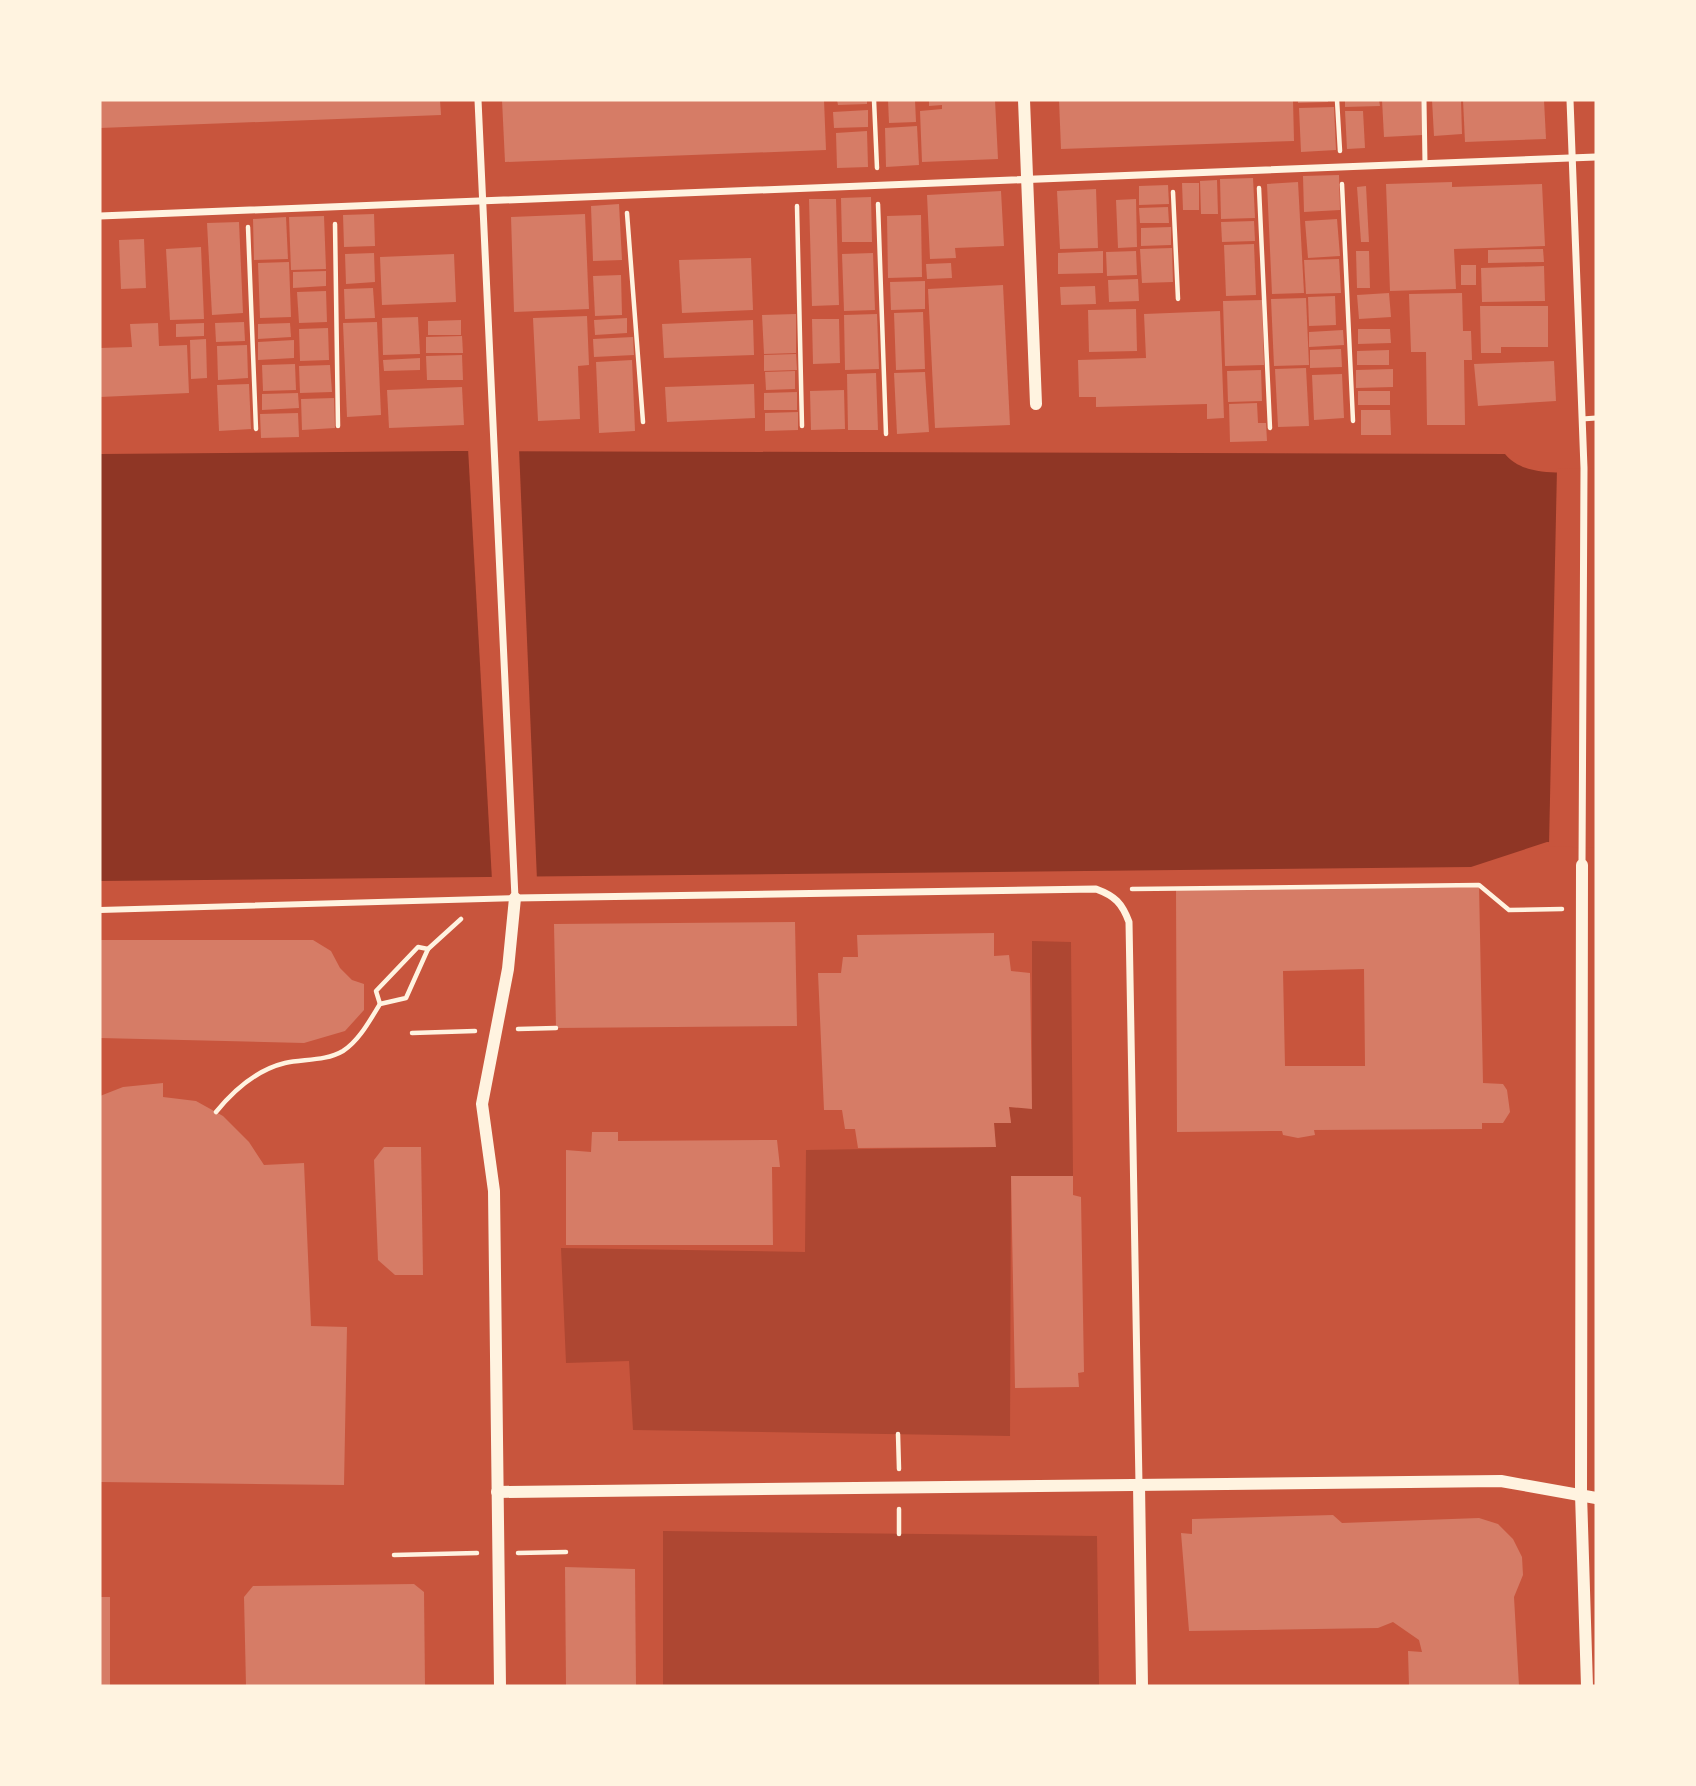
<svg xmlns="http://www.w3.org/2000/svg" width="1696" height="1786" font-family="Rubik,sans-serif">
  <rect width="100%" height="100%" fill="#c8553d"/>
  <g fill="#ae4732">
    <path d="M1032 941 1071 942 1073 1176 1011 1177 1010 1436 633 1430 629 1361 566 1363 561 1248 805 1252 806 1150 995 1147 994 1123H1011L1009 1107 1032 1108Z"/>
    <path d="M663 1531 1097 1536 1099 1686H663Z"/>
  </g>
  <path fill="#8f3625" d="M457 451 1505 454C1526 479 1566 471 1596 472V844L1547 842 1471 867 100 881V454Z"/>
  <g fill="#c8553d">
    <path d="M468 448H519L537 880H492Z"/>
    <path d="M1557 468 1596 469V848L1549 846Z"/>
  </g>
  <g fill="#d67c66" fill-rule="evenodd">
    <path d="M100 100H440L441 115 100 128Z"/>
    <path d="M502 100H824L826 150 505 162Z"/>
    <path d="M837 100H867V104L838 105Z"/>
    <path d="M888 100H915L916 122 889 123Z"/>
    <path d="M929 100H995L998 159 922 162 920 111 942 109V105L929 106Z"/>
    <path d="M1059 100H1293L1294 141 1061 149Z"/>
    <path d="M1298 100H1328V102L1298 103Z"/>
    <path d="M1345 100H1379L1380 106 1345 107Z"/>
    <path d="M1382 100H1422L1423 135 1384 137Z"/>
    <path d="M1432 100H1461L1462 134 1434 136Z"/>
    <path d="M1463 100H1544L1546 139 1465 142Z"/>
    <path d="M1334 107 1336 150 1301 152 1299 108Z"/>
    <path d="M868 110V127L834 128 833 112Z"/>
    <path d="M1345 111H1363L1365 148 1347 149Z"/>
    <path d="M917 126 919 165 886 167 885 128Z"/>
    <path d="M867 131 868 167 837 168 836 133Z"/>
    <path d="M1339 175 1340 210 1304 212 1303 176Z"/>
    <path d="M1253 178 1255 218 1221 219 1220 179Z"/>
    <path d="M1217 180 1218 214H1201L1200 181Z"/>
    <path d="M1298 182 1304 293 1272 294 1267 184Z"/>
    <path d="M1452 182V187L1542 184 1545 246 1454 249 1456 289 1390 291 1386 184Z"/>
    <path d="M1182 183H1199V210H1183Z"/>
    <path d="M1168 185 1169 204 1139 205V186Z"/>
    <path d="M1366 186 1369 242H1361L1357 187Z"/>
    <path d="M1096 189 1098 248 1060 249 1057 191Z"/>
    <path d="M1001 191 1004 246 955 248 956 258 930 259 927 195Z"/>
    <path d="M871 197 872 242H842L841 198Z"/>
    <path d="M809 199H836L839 305 812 306Z"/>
    <path d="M1136 199 1137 247 1118 248 1116 200Z"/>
    <path d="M619 204 622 260 593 261 591 206Z"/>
    <path d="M1168 207 1169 223H1140L1139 208Z"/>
    <path d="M374 214 375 246 344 247 343 215Z"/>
    <path d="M585 214 589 309 514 312 511 217Z"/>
    <path d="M921 215 922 277 888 278 887 216Z"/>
    <path d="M324 216 326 269 291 270 289 217Z"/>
    <path d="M286 217 288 259 254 260 253 219Z"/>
    <path d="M1337 219 1340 256 1308 258 1305 221Z"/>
    <path d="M1254 221 1255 241 1222 242 1221 222Z"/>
    <path d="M239 222 243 313 212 315 207 223Z"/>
    <path d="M1171 227V245L1141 246V228Z"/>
    <path d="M144 239 146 288 121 289 119 240Z"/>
    <path d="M1254 244 1256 295 1226 296 1224 245Z"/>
    <path d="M201 247 204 319 170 320 166 249Z"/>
    <path d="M1172 248 1173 282 1142 283 1140 249Z"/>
    <path d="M1543 249 1544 262 1488 263V250Z"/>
    <path d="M1103 251V273L1058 274V253Z"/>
    <path d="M1136 251 1137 275 1107 276 1106 252Z"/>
    <path d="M1356 251H1369L1370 288H1357Z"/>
    <path d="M374 253 375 282 346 284 345 254Z"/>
    <path d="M873 253 875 310 844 311 842 254Z"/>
    <path d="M454 254 456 302 382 305 380 257Z"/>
    <path d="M751 258 753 310 682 313 679 260Z"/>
    <path d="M1339 259 1341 293 1306 294 1304 260Z"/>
    <path d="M289 262 291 317 260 318 258 263Z"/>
    <path d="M951 263 952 278 927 279 926 264Z"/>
    <rect x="1461" y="265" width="15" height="20"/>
    <path d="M1544 266 1545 301 1482 302 1481 268Z"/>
    <path d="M326 271V286L293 288V272Z"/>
    <path d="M621 275 622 315 595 316 593 276Z"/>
    <path d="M1138 279 1139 301 1109 302 1108 280Z"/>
    <path d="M925 281V309L891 310 890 282Z"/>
    <path d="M1003 285 1010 425 935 428 928 289Z"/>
    <path d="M1095 286 1096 304 1061 305 1060 287Z"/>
    <path d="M373 288 375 318 345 319 344 289Z"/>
    <path d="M326 291 327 322 299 323 297 292Z"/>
    <path d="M1389 293 1391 317 1359 319 1357 295Z"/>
    <path d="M1462 293 1463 331H1471L1472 360H1464L1465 425H1427L1426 352H1411L1409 294Z"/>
    <path d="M1335 296 1336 325 1309 326 1308 297Z"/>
    <path d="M1306 298 1309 365 1274 366 1271 299Z"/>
    <path d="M1262 300 1264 365 1225 366 1223 301Z"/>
    <path d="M1480 306H1548V347H1501V353H1481Z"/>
    <path d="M1136 309 1137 351 1089 352 1088 310Z"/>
    <path d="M1220 311 1224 418 1207 419V404L1096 407V397H1079L1078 360 1146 358 1144 314Z"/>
    <path d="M923 312 925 369 896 370 894 313Z"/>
    <path d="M796 314V353L764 354 762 315Z"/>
    <path d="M877 314 879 369 845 370 844 315Z"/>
    <path d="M587 316 589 365 578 366 580 419 538 421 533 318Z"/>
    <path d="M418 317 420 354 383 355 382 318Z"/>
    <path d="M627 318V333L595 335 594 320Z"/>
    <path d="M812 319H839L840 363 813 364Z"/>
    <path d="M461 320V335H428V321Z"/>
    <path d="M753 320 754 355 664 358 662 324Z"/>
    <path d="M244 322 245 341 216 342 215 323Z"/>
    <path d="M377 322 381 415 347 417 343 323Z"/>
    <path d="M158 323 159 346 187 345 189 393 100 397V348L132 347 130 324Z"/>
    <path d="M204 323V336L176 337V324Z"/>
    <path d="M290 323 291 337 258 339V324Z"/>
    <path d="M328 328 329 360 300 361 299 329Z"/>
    <path d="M1358 329H1390L1391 343 1358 344Z"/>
    <path d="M1343 330 1344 345 1309 347V332Z"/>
    <path d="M462 336 463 353H426V337Z"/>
    <path d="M633 337 634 355 594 357 593 339Z"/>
    <path d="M206 339 207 378 191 379 190 340Z"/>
    <path d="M294 340V358L258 360V342Z"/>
    <path d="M247 345 248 378 218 380 217 346Z"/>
    <path d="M1341 349 1342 367 1310 368V350Z"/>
    <path d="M1389 350V365H1357V351Z"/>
    <path d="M796 354 797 370 764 371V355Z"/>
    <path d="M462 355 463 380H427L426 356Z"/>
    <path d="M420 358V370L384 371 383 360Z"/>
    <path d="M632 360 635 431 599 433 596 362Z"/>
    <path d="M1554 361 1556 401 1478 406 1474 364Z"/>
    <path d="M295 364 296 390 263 391 262 365Z"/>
    <path d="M330 365 332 392 300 393 299 366Z"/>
    <path d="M1306 368 1309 426 1278 427 1275 369Z"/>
    <path d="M1393 369V387L1356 388V370Z"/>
    <path d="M1261 370 1262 401 1228 402 1227 371Z"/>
    <path d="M795 371V389L766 390 765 372Z"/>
    <path d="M925 372 929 432 897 434 894 373Z"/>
    <path d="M876 373 878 430H848L847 374Z"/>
    <path d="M1342 374 1344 418 1314 420 1312 375Z"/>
    <path d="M249 384 251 429 219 431 217 385Z"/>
    <path d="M754 384 755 418 667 422 665 387Z"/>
    <path d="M462 387 464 425 389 428 387 390Z"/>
    <path d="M844 390 845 429 811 430 810 391Z"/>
    <rect x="1358" y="391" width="32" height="14"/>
    <path d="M797 392V410H764V393Z"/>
    <path d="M298 393 299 408 262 410V394Z"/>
    <path d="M334 398 335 428 302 430 301 399Z"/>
    <path d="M1257 403 1258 423H1266L1267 441 1230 442 1229 404Z"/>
    <path d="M1361 410H1390L1391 435H1361Z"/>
    <path d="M798 412V430L765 431V413Z"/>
    <path d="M298 413 299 437 261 438 260 414Z"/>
    <path d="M1479 885 1483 1083 1503 1084 1507 1090 1510 1112 1503 1123H1482V1129L1314 1130 1315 1135 1298 1138 1283 1135 1282 1131 1177 1132 1176 889ZM1364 969 1365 1066H1285L1283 971Z"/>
    <path d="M795 922 797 1026 556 1028 554 924Z"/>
    <path d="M994 933V956L1009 955 1011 971 1030 973 1032 1109 1009 1107 1011 1123H994L996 1147 858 1148 855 1129H845L842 1110H824L818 973H841L843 957H858L857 935Z"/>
    <path d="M100 940H313L331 951 340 968 352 980 364 984V1010L345 1031 304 1043 100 1038Z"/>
    <path d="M163 1083V1097L196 1101 223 1116 249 1142 264 1165 304 1163 311 1326 347 1327 344 1485 100 1482V1096L123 1087Z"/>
    <path d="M592 1132H618V1141L777 1140 780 1167H772L773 1245H566V1150L591 1152Z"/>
    <path d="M384 1147H421L423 1275H395L378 1260 374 1160Z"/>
    <path d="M1011 1176H1073V1195L1081 1197 1084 1372 1078 1373 1079 1387 1015 1388Z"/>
    <path d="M1333 1515 1342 1523 1479 1518 1498 1524 1513 1539 1522 1557 1523 1575 1514 1597 1519 1686H1409L1408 1651 1422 1652 1419 1640 1393 1622 1378 1628 1189 1631 1181 1533 1192 1534V1519Z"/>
    <path d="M565 1567 635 1569 636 1686H566Z"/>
    <path d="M414 1584 424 1592 425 1686H246L244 1597 253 1586Z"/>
    <rect x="100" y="1597" width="10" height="89"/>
  </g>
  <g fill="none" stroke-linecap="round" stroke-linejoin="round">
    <g stroke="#fff3e0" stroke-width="4.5">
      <path d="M874 100 877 168"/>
      <path d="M1337 100 1340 151"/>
      <path d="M1342 184 1353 421"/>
      <path d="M1259 188 1270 428"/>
      <path d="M1173 192 1178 299"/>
      <path d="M878 204 886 434"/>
      <path d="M797 206 802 426"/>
      <path d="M627 213 643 422"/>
      <path d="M335 224 338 426"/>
      <path d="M248 227 256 429"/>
      <path d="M1132 889 1479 885 1509 910 1562 909"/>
      <path d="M380 1004 376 991 418 947 428 949"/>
      <path d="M518 1029 556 1028"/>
      <path d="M412 1033 475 1031"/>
      <path d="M216 1112C234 1090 256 1070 285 1063 304 1059 326 1061 343 1051 359 1041 370 1020 380 1004L406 998 428 949 461 919"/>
      <path d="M898 1434 899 1469"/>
      <path d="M899 1509V1534"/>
      <path d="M518 1553 566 1552"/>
      <path d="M394 1555 477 1553"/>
    </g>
    <g stroke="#fff3e0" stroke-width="5">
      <path d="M1424 100 1425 164"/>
      <path d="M1582 419 1596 418"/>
    </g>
    <path stroke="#fff3e0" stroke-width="6" d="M100 910 515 898"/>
    <g stroke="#fff3e0" stroke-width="7">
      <path d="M478 100 515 898 1096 889C1115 896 1122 903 1129 922L1139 1484"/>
      <path d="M1570 100 1584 468 1582 865"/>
      <path d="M100 216 1596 157"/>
    </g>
    <g stroke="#fff3e0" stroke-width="12">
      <path d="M1024 100 1036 404"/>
      <path d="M1582 865 1581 1494 1587 1686"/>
      <path d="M1139 1484 1142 1686"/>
      <path d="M497 1492 1501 1481 1596 1498"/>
      <path d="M500 1686 494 1191 482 1104 508 969 515 898"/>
    </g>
  </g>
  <rect width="1696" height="1786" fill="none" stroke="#fff3e0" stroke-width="203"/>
</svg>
